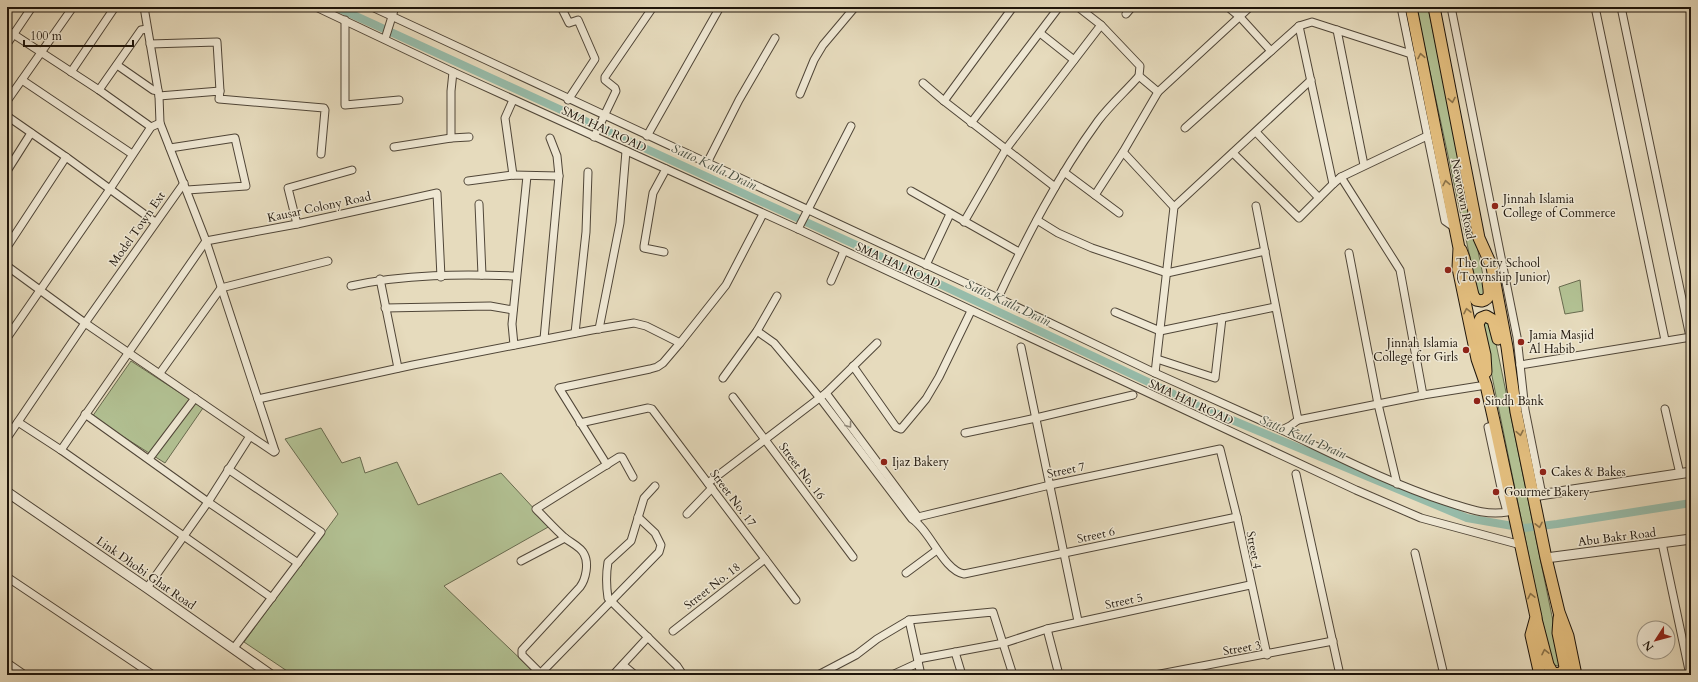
<svg xmlns="http://www.w3.org/2000/svg" width="1698" height="682" font-family="Cardo,serif">
  <rect width="100%" height="100%" fill="#e6dbbd"/>
  <filter id="stains"><feTurbulence type="fractalNoise" baseFrequency=".005" numOctaves="4"/><feColorMatrix values="0 0 0 0 .2 0 0 0 0 .09 0 0 0 0 .02 0 0 0 .5 -.17"/></filter>
  <radialGradient id="worn" r=".72"><stop offset=".6" stop-color="#630" stop-opacity="0"/><stop offset="1" stop-color="#630" stop-opacity=".3"/></radialGradient>
  <g fill="#b2c193" stroke="#686b4f">
    <path d="M1416 7H1428L1486 290 1482 295 1479 294 1477 290Z"/>
    <path d="M1580 280 1583 311 1565 314 1559 287Z"/>
    <path d="M1484 321 1492 324 1561 660 1559 666 1553 665 1540 611 1482 327Z"/>
    <path d="M131 361 203 408 165 463 92 417Z"/>
    <path d="M321 428 342 463 360 457 365 473 397 462 418 505 501 473 550 526 444 586 532 670 528 675H293L244 642 338 514 285 439Z"/>
  </g>
  <g fill="none" stroke-linecap="round" stroke-linejoin="round">
    <path stroke="#97bcaa" stroke-width="8" d="M336 7 854 244 1208 410 1467 518 1524 528 1557 524 1691 503"/>
    <defs>
      <g id="minor">
        <path d="M144 7 159 96 160 123 206 241 275 451"/>
        <path d="M316 7 453 72 798 229 1356 490 1421 518 1521 545"/>
        <path d="M372 7 998 298 1155 373 1282 430 1290 426 1298 420"/>
        <path d="M561 7 569 23 578 20 595 59 568 100"/>
        <path d="M1078 7 1101 25 1140 66 1139 76 1158 92"/>
        <path d="M1228 7 1240 17 1271 51"/>
        <path d="M1401 7 1445 221 1455 228"/>
        <path d="M1451 7 1517 337 1525 410 1542 495"/>
        <path d="M1595 7 1665 340"/>
        <path d="M1621 7 1690 337"/>
        <path d="M1126 14 1132 7"/>
        <path d="M345 20V105L399 100"/>
        <path d="M1299 26 1333 184"/>
        <path d="M7 30 99 90 151 127"/>
        <path d="M1337 30 1364 165"/>
        <path d="M1040 33 1074 60"/>
        <path d="M385 39 395 7"/>
        <path d="M7 44 32 7"/>
        <path d="M150 44 217 42 220 91"/>
        <path d="M117 65 153 90 158 91"/>
        <path d="M71 72 115 7"/>
        <path d="M22 80 132 154"/>
        <path d="M923 83 944 101 1055 187"/>
        <path d="M99 90 141 30 147 29"/>
        <path d="M800 94 814 60 823 45 855 7"/>
        <path d="M159 96 220 91 219 99 324 108 325 110 321 154"/>
        <path d="M7 101 73 7"/>
        <path d="M944 101 1013 7"/>
        <path d="M7 116 66 157 155 222"/>
        <path d="M971 123 1059 7"/>
        <path d="M1185 128 1299 26 1312 22 1411 54"/>
        <path d="M1256 132 1319 198"/>
        <path d="M647 136 720 7"/>
        <path d="M594 137 616 91 615 88 605 80V77L653 7"/>
        <path d="M451 138V91L453 72"/>
        <path d="M394 147 451 138 469 137"/>
        <path d="M170 148 235 138 246 186 187 190"/>
        <path d="M1123 152 1174 207"/>
        <path d="M1233 153 1299 218 1333 184 1341 177 1427 136"/>
        <path d="M707 163 739 100 775 38"/>
        <path d="M7 171 31 133"/>
        <path d="M1064 172 1119 213"/>
        <path d="M513 175 505 118 513 100"/>
        <path d="M1341 177 1400 270 1423 395"/>
        <path d="M468 181 513 175 559 176"/>
        <path d="M911 191 1019 252"/>
        <path d="M1095 195 1123 152 1158 92 1250 7"/>
        <path d="M479 204 482 275"/>
        <path d="M1256 206 1298 420 1423 395 1486 385"/>
        <path d="M1037 220 1058 233 1092 248 1167 273 1265 251"/>
        <path d="M964 222 1006 149 1101 25"/>
        <path d="M297 224 288 188 352 170"/>
        <path d="M798 229 851 126"/>
        <path d="M7 247 66 157"/>
        <path d="M664 252 644 248V246L653 193 666 169"/>
        <path d="M1349 253 1378 404 1397 484"/>
        <path d="M926 265 950 214"/>
        <path d="M7 266 85 323 250 436 274 452 275 451"/>
        <path d="M380 279 398 368"/>
        <path d="M831 281 844 251"/>
        <path d="M351 286C404 274 463 274 516 276"/>
        <path d="M998 298C1027 236 1058 176 1098 121 1110 105 1126 91 1139 76"/>
        <path d="M385 308 490 306 513 310"/>
        <path d="M1115 312 1160 331 1275 307"/>
        <path d="M599 329 620 223 626 151"/>
        <path d="M757 331 774 343 820 398 912 519C930 530 943 570 964 574L1237 517"/>
        <path d="M575 333 586 232 588 172"/>
        <path d="M7 338 110 189 151 127 160 123"/>
        <path d="M544 339 559 176 557 156 550 138"/>
        <path d="M514 345 512 324 527 176"/>
        <path d="M1021 347 1078 621"/>
        <path d="M1157 359 1215 378 1222 318"/>
        <path d="M1520 365 1691 337"/>
        <path d="M853 366 896 427 901 429 926 399 939 377 971 311"/>
        <path d="M160 373 221 288 328 261"/>
        <path d="M1155 373 1174 207 1311 80"/>
        <path d="M723 378 757 331 777 296"/>
        <path d="M826 393 918 517 917 520"/>
        <path d="M733 397 853 557"/>
        <path d="M258 399 413 365 592 330 634 323 646 326 680 343"/>
        <path d="M1665 409 1680 474"/>
        <path d="M85 414 208 502 298 563"/>
        <path d="M18 422 61 450 272 598"/>
        <path d="M580 423 648 408 652 409 796 600"/>
        <path d="M1495 425 1488 427 1503 497H1507"/>
        <path d="M1282 430C1337 456 1389 483 1447 502 1467 508 1486 516 1507 512L1503 497"/>
        <path d="M965 433 1036 418 1133 395"/>
        <path d="M7 438 85 323 184 183"/>
        <path d="M61 450 206 241 297 224 437 193 441 277"/>
        <path d="M149 459 195 398"/>
        <path d="M607 465 559 388 650 369 657 367 663 363 680 343 726 285 763 214"/>
        <path d="M228 469 321 532 234 648"/>
        <path d="M1296 474 1340 675"/>
        <path d="M708 483 826 393 877 343"/>
        <path d="M655 486 644 498 631 541 608 562C606 574 606 585 608 598L677 666 683 675"/>
        <path d="M687 514 712 488"/>
        <path d="M918 517 1050 485 1220 449 1237 517 1267 655"/>
        <path d="M1662 543 1690 675"/>
        <path d="M1415 553 1444 675"/>
        <path d="M521 561 565 538"/>
        <path d="M906 573 937 550"/>
        <path d="M7 577 153 675"/>
        <path d="M147 588 208 502 250 436"/>
        <path d="M909 620 921 675"/>
        <path d="M1047 629 1059 675"/>
        <path d="M673 631 765 559"/>
        <path d="M955 652 962 675"/>
        <path d="M918 659 1004 643 1047 629 1250 585"/>
        <path d="M623 665 635 675"/>
        <path d="M540 673 522 655V650L580 587C586 579 589 563 584 554 581 547 571 543 565 538 555 529 546 519 536 509L619 457H622L633 477"/>
        <path d="M539 675 659 552 661 545 655 533 638 517"/>
        <path d="M613 675 648 637"/>
        <path d="M818 675 856 655 877 639 909 620 993 612 1013 675"/>
        <path d="M892 675 918 663"/>
        <path d="M1155 675 1333 641"/>
      </g>
      <g id="tertiary">
        <path d="M7 492 147 588 271 675"/>
        <path d="M1533 496 1691 472"/>
        <path d="M1546 558 1691 539"/>
        <path d="M7 664 23 675"/>
      </g>
      <g id="primary">
        <path d="M1411 7 1459 248 1458 268 1477 359 1486 385 1495 425 1536 617 1531 635 1540 675"/>
        <path d="M1434 7 1479 238 1492 267 1507 347 1516 412 1529 475 1546 558 1559 612 1568 636 1576 675"/>
        <path d="M1461 250 1464 258 1473 295 1476 300 1482 301C1492 298 1489 291 1488 282"/>
        <path d="M1486 372 1485 355 1478 324 1481 318 1486 316 1493 320 1498 339"/>
        <path d="M1536 619 1548 665 1552 672 1557 674 1563 672 1565 667 1558 633 1559 618"/>
      </g>
    </defs>
    <use href="#minor" stroke="#504638" stroke-width="9"/>
    <use href="#tertiary" stroke="#504638" stroke-width="11"/>
    <use href="#primary" stroke="#1e150b" stroke-width="13"/>
    <use href="#minor" stroke="#efe8d4" stroke-width="7"/>
    <use href="#tertiary" stroke="#efe8d4" stroke-width="9"/>
    <use href="#primary" stroke="#e3be7e" stroke-width="11"/>
  </g>
  <defs><path id="oneway-chevron" d="M-2-3.5L2.5 0L-2 3.5" fill="none" stroke-width="1.6" stroke-linecap="round" stroke-linejoin="round"/></defs>
  <g stroke="#8a724a">
    <use href="#oneway-chevron" transform="translate(1421 56) rotate(-101)"/>
    <use href="#oneway-chevron" transform="translate(1452 100) rotate(79)"/>
    <use href="#oneway-chevron" transform="translate(1446 183) rotate(-101)"/>
    <use href="#oneway-chevron" transform="translate(1467 311) rotate(-102)"/>
    <use href="#oneway-chevron" transform="translate(1520 433) rotate(79)"/>
    <use href="#oneway-chevron" transform="translate(1539 525) rotate(78)"/>
    <use href="#oneway-chevron" transform="translate(1531 596) rotate(-102)"/>
    <use href="#oneway-chevron" transform="translate(1545 652) rotate(-102)"/>
  </g>
  <use stroke="#91897a" href="#oneway-chevron" transform="translate(849 425) rotate(53)"/>
  <g fill="#8f2418" stroke="#efe8d4" stroke-width="1.5">
    <circle cx="1495" cy="206" r="4"/>
    <circle cx="1448" cy="270" r="4"/>
    <circle cx="1521" cy="342" r="4"/>
    <circle cx="1466" cy="350" r="4"/>
    <circle cx="1477" cy="401" r="4"/>
    <circle cx="884" cy="462" r="4"/>
    <circle cx="1543" cy="472" r="4"/>
    <circle cx="1496" cy="492" r="4"/>
  </g>
  <g text-anchor="middle" dominant-baseline="central" stroke-width="3" stroke-linejoin="round" paint-order="stroke">
    <g font-size="12" fill="#1e150b" stroke="#efe8d4">
      <text transform="translate(604 129) rotate(25)">SMA HAI ROAD</text>
      <text transform="translate(1463 199) rotate(79)">Newtown Road</text>
      <text transform="translate(319 207) rotate(-12)">Kausar Colony Road</text>
      <text transform="translate(137 229) rotate(-55)">Model Town Ext</text>
      <text transform="translate(898 265) rotate(25)">SMA HAI ROAD</text>
      <text transform="translate(1191 402) rotate(25)">SMA HAI ROAD</text>
      <text transform="translate(1066 470) rotate(-12)">Street 7</text>
      <text transform="translate(802 471) rotate(53)">Street No. 16</text>
      <text transform="translate(733 498) rotate(53)">Street No. 17</text>
      <text transform="translate(1096 535) rotate(-12)">Street 6</text>
      <text transform="translate(1617 537) rotate(-7)">Abu Bakr Road</text>
      <text transform="translate(1254 550) rotate(79)">Street 4</text>
      <text transform="translate(146 573) rotate(35)">Link Dhobi Ghat Road</text>
      <text transform="translate(712 586) rotate(-38)">Street No. 18</text>
      <text transform="translate(1124 601) rotate(-12)">Street 5</text>
      <text transform="translate(1242 648) rotate(-10)">Street 3</text>
    </g>
    <g font-size="12" fill="#1e150b" stroke="#efe8d4" text-anchor="start">
      <text x="1503" y="199">Jinnah Islamia<tspan x="1503" dy="14">College of Commerce</tspan></text>
      <text x="1456" y="263">The City School<tspan x="1456" dy="14">(Township Junior)</tspan></text>
      <text x="1529" y="335">Jamia Masjid<tspan x="1529" dy="14">Al Habib</tspan></text>
      <text x="1458" y="343" text-anchor="end">Jinnah Islamia<tspan x="1458" dy="14">College for Girls</tspan></text>
      <text x="1485" y="401">Sindh Bank</text>
      <text x="892" y="462">Ijaz Bakery</text>
      <text x="1551" y="472">Cakes &amp; Bakes</text>
      <text x="1504" y="492">Gourmet Bakery</text>
    </g>
    <g font-size="13" font-style="italic" fill="#484f43" stroke="#efe8d4">
      <text transform="translate(714 167) rotate(25)">Satto Katla Drain</text>
      <text transform="translate(1008 303) rotate(25)">Satto Katla Drain</text>
      <text transform="translate(1303 437) rotate(23)">Satto Katla Drain</text>
    </g>
  </g>
  <rect width="1698" height="682" fill="none" stroke="#e6dbbd" stroke-width="24"/>
  <rect x="8" y="8" width="1682" height="666" fill="none" stroke="#1e150b" stroke-width="2"/>
  <rect x="12" y="12" width="1674" height="658" fill="none" stroke="#1e150b"/>
  <g transform="translate(1656 640) rotate(234)"><circle r="19" fill="#efe8d4" stroke="#9b9484"/>
  <path d="M0-3L7 15L0 10L-7 15Z" fill="#8f2418"/>
  <text y="-6" font-size="11" font-weight="bold" text-anchor="middle" fill="#1e150b">N</text>
  </g>
  <path d="M24 40v6h109v-6" fill="none" stroke="#1e150b" stroke-width="2"/>
  <text x="30" y="40" font-size="12" fill="#1e150b" stroke="#efe8d4" stroke-width="3" paint-order="stroke">100 m</text>
  <rect width="100%" height="100%" filter="url(#stains)"/>
  <rect width="100%" height="100%" fill="url(#worn)"/>
</svg>
